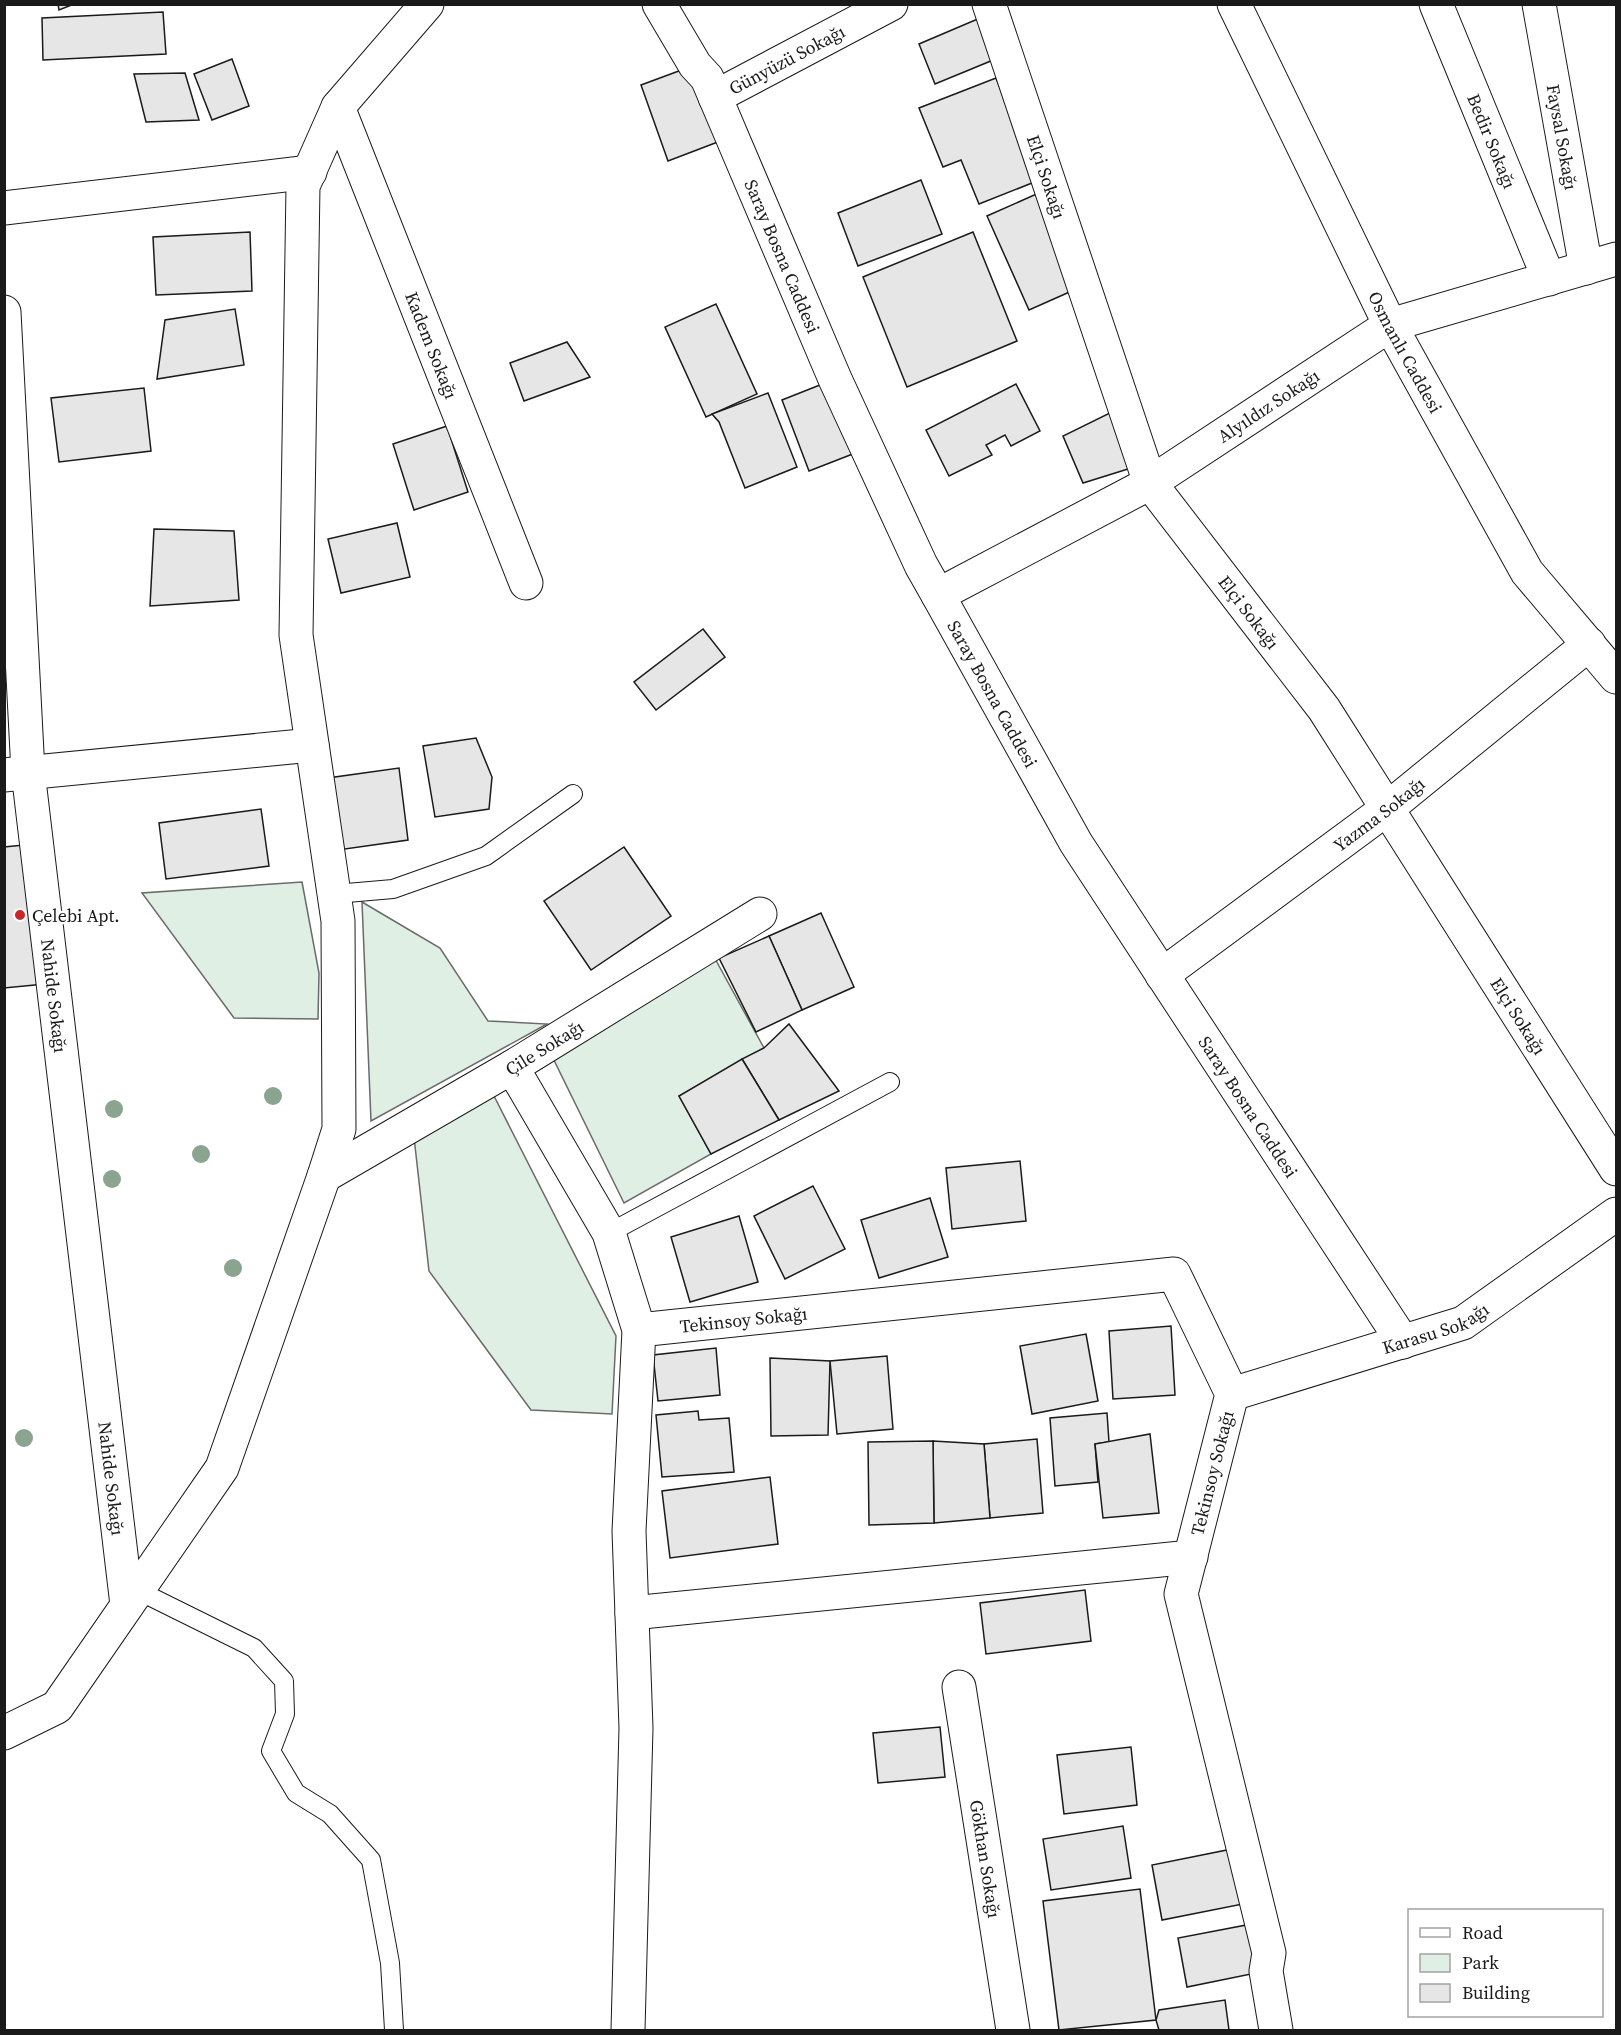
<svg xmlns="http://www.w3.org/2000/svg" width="1621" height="2035" font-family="'Source Serif 4',serif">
  <rect width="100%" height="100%" fill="#fff"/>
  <g fill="#e0efe3" stroke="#6a6a6a" stroke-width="1.5">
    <path d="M302 882 319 973 318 1019 234 1018 142 893Z"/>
    <path d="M362 902 440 948 488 1021 547 1024 371 1121Z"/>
    <path d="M713 955 764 1048 679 1096 711 1154 624 1203 549 1050Z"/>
    <path d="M494 1096 616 1336 612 1414 531 1410 429 1271 414 1137Z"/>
  </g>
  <g fill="#e6e6e6" stroke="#1a1a1a" stroke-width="1.5">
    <path d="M58 4H74L59 10Z"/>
    <path d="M163 12 166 54 43 60 42 18Z"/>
    <path d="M980 18 998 58 935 84 919 44Z"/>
    <path d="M232 59 249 106 212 120 194 74Z"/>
    <path d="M695 65 723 140 668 161 641 85Z"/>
    <path d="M185 73 199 120 146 122 134 74Z"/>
    <path d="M996 78 1037 181 979 204 961 160 943 167 919 108Z"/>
    <path d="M921 180 942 234 858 266 838 213Z"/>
    <path d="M1041 192 1083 286 1029 310 987 216Z"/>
    <path d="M250 232 252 291 156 295 153 237Z"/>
    <path d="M973 232 1017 341 907 387 863 277Z"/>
    <path d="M716 304 757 394 706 417 665 327Z"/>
    <path d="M235 309 244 365 157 379 165 320Z"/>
    <path d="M567 342 590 377 524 401 510 363Z"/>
    <path d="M835 379 863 450 809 471 782 400Z"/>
    <path d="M1016 384 1040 431 1011 446 1005 435 986 445 992 455 949 476 926 430Z"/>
    <path d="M144 388 151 451 59 462 51 398Z"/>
    <path d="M768 393 797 467 745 488 719 422 712 414Z"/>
    <path d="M1124 406 1144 464 1083 483 1063 436Z"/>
    <path d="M447 426 468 492 414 510 393 444Z"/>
    <path d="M397 523 410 577 341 593 328 539Z"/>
    <path d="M154 529 234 531 239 600 150 606Z"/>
    <path d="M703 629 725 657 656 710 634 682Z"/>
    <path d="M476 738 492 777 489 809 435 817 423 746Z"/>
    <path d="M399 768 408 840 338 850 328 778Z"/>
    <path d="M261 809 269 866 166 879 159 823Z"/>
    <path d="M24 845 45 984 4 988V847Z"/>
    <path d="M624 847 671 916 591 970 544 901Z"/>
    <path d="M821 913 854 987 802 1010 769 936Z"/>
    <path d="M769 936 802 1010 756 1032 719 958Z"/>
    <path d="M789 1024 839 1091 779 1120 742 1059 764 1048Z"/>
    <path d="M742 1059 779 1120 711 1154 679 1096Z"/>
    <path d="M1020 1161 1026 1221 952 1229 946 1168Z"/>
    <path d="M813 1186 845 1249 785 1279 754 1216Z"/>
    <path d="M930 1198 948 1257 879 1278 861 1220Z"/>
    <path d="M739 1216 758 1282 690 1302 671 1237Z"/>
    <path d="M1171 1326 1175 1395 1113 1399 1109 1331Z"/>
    <path d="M1086 1334 1098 1401 1032 1414 1020 1346Z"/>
    <path d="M716 1348 720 1395 658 1401 653 1355Z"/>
    <path d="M887 1356 893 1429 837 1434 830 1361Z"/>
    <path d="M770 1358 830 1361 828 1435 771 1436Z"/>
    <path d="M698 1411 699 1420 729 1418 734 1472 662 1477 656 1415Z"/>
    <path d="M1107 1413 1109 1442 1095 1444 1098 1482 1055 1486 1050 1418Z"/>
    <path d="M1150 1434 1159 1513 1103 1518 1095 1444Z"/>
    <path d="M1037 1439 1043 1513 990 1518 984 1444Z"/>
    <path d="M933 1441 984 1444 990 1518 934 1523Z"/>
    <path d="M933 1441 934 1523 869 1525 868 1442Z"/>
    <path d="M770 1477 778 1544 670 1558 662 1491Z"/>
    <path d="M1085 1590 1091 1641 986 1654 980 1603Z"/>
    <path d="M940 1727 945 1777 878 1783 873 1733Z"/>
    <path d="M1131 1747 1137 1805 1064 1814 1057 1755Z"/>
    <path d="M1123 1826 1131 1878 1051 1890 1043 1839Z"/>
    <path d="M1237 1848 1248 1903 1162 1920 1152 1865Z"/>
    <path d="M1140 1889 1156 2020 1059 2030 1043 1901Z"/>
    <path d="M1257 1923 1266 1971 1187 1987 1178 1938Z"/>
    <path d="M1225 2000 1229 2030H1159L1156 2020 1159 2010Z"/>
  </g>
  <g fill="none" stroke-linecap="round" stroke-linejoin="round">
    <defs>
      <g id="lane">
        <path d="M335 894 393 889 486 856 573 794"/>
        <path d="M609 1233 890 1082"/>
        <path d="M136 1592 151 1597 254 1648 284 1681 285 1714 271 1751 296 1793 330 1814 371 1860 390 1963 394 2030"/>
      </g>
      <g id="street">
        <path id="s1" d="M659 4 695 65 707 78 835 379 921 565 938 595 1076 843 1403 1342"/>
        <path id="s2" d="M989 4 1150 483 1324 709 1616 1169"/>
        <path id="s3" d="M1234 4 1390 325 1527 572 1616 677"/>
        <path id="s4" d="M1436 4 1549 279"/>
        <path id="s5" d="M1539 4 1586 268"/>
        <path id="s6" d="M715 97 891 4"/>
        <path id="s7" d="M338 107 526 583"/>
        <path d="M4 208 310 172"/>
        <path id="s8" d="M4 312 28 772 127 1605"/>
        <path id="s9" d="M938 595 1150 483 1390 325 1616 259"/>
        <path d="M4 775 312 745"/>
        <path id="s10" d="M1162 975 1388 808 1589 644"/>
        <path d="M512 1067 609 1233 639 1330 629 1531 636 1728 628 2030"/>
        <path id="s11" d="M324 1176 512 1067 760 914"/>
        <path id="s12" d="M639 1330 1174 1274 1232 1394 1181 1594 1269 1953 1266 1971 1276 2030"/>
        <path id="s13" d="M1232 1394 1463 1323 1616 1214"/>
        <path d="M632 1613 1191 1557"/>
        <path id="s14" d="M959 1687 1013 2030"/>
        <path d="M4 1733 57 1707 222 1468 324 1176 339 1129 338 921 296 635 303 186 338 107 427 4"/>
      </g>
    </defs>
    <use href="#lane" stroke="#1a1a1a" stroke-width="20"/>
    <use href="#street" stroke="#1a1a1a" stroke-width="35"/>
    <use href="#lane" stroke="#fff" stroke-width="18"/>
    <use href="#street" stroke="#fff" stroke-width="33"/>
  </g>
  <g fill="#8aa48f">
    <circle cx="273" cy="1096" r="9"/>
    <circle cx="114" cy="1109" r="9"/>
    <circle cx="201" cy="1154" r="9"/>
    <circle cx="112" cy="1179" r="9"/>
    <circle cx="233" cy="1268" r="9"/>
    <circle cx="24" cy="1438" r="9"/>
  </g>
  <circle fill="#c62828" stroke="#fff" stroke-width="2" cx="20" cy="915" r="6"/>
  <g text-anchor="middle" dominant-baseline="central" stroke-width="4.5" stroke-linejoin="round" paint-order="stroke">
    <g font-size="18" fill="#1a1a1a" stroke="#fff">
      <text stroke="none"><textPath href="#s6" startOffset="81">Günyüzü Sokağı</textPath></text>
      <text stroke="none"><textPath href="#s5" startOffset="135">Faysal Sokağı</textPath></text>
      <text stroke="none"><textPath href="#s4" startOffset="148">Bedir Sokağı</textPath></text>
      <text stroke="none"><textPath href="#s2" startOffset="182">Elçi Sokağı</textPath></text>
      <text stroke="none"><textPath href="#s1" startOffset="282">Saray Bosna Caddesi</textPath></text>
      <text stroke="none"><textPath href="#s7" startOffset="256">Kadem Sokağı</textPath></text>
      <text stroke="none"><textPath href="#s3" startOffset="388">Osmanlı Caddesi</textPath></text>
      <text stroke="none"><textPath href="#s9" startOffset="381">Alyıldız Sokağı</textPath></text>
      <text stroke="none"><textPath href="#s2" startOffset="668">Elçi Sokağı</textPath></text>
      <text stroke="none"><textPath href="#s1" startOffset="768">Saray Bosna Caddesi</textPath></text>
      <text stroke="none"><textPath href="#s10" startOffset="270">Yazma Sokağı</textPath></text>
      <text stroke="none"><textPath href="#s8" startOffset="686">Nahide Sokağı</textPath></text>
      <text stroke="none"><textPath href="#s2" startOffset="1154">Elçi Sokağı</textPath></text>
      <text stroke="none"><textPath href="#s11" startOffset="255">Çile Sokağı</textPath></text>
      <text stroke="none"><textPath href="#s1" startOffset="1254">Saray Bosna Caddesi</textPath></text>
      <text stroke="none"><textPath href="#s12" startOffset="105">Tekinsoy Sokağı</textPath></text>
      <text stroke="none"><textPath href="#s13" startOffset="214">Karasu Sokağı</textPath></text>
      <text transform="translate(1212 1473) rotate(-76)">Tekinsoy Sokağı</text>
      <text stroke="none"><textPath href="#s8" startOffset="1172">Nahide Sokağı</textPath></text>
      <text stroke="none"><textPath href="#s14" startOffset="174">Gökhan Sokağı</textPath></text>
    </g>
    <g font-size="18" fill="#1a1a1a" stroke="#fff" text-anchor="start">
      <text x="32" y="915">Çelebi Apt.</text>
    </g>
  </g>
  <rect width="1621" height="2035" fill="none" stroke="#1a1a1a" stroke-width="12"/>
  <rect x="1408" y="1909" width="195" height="108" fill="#ffffff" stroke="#a3a3a3" stroke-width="1.5"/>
  <rect x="1420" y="1928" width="30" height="9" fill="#ffffff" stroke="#a3a3a3" stroke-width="1.5"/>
  <text x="1462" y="1939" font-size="18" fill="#1a1a1a">Road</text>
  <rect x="1420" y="1954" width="30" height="18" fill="#e0efe3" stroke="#a3a3a3" stroke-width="1.5"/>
  <text x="1462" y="1969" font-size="18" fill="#1a1a1a">Park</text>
  <rect x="1420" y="1984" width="30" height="18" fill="#e6e6e6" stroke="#a3a3a3" stroke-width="1.5"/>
  <text x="1462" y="1999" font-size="18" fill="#1a1a1a">Building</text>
</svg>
